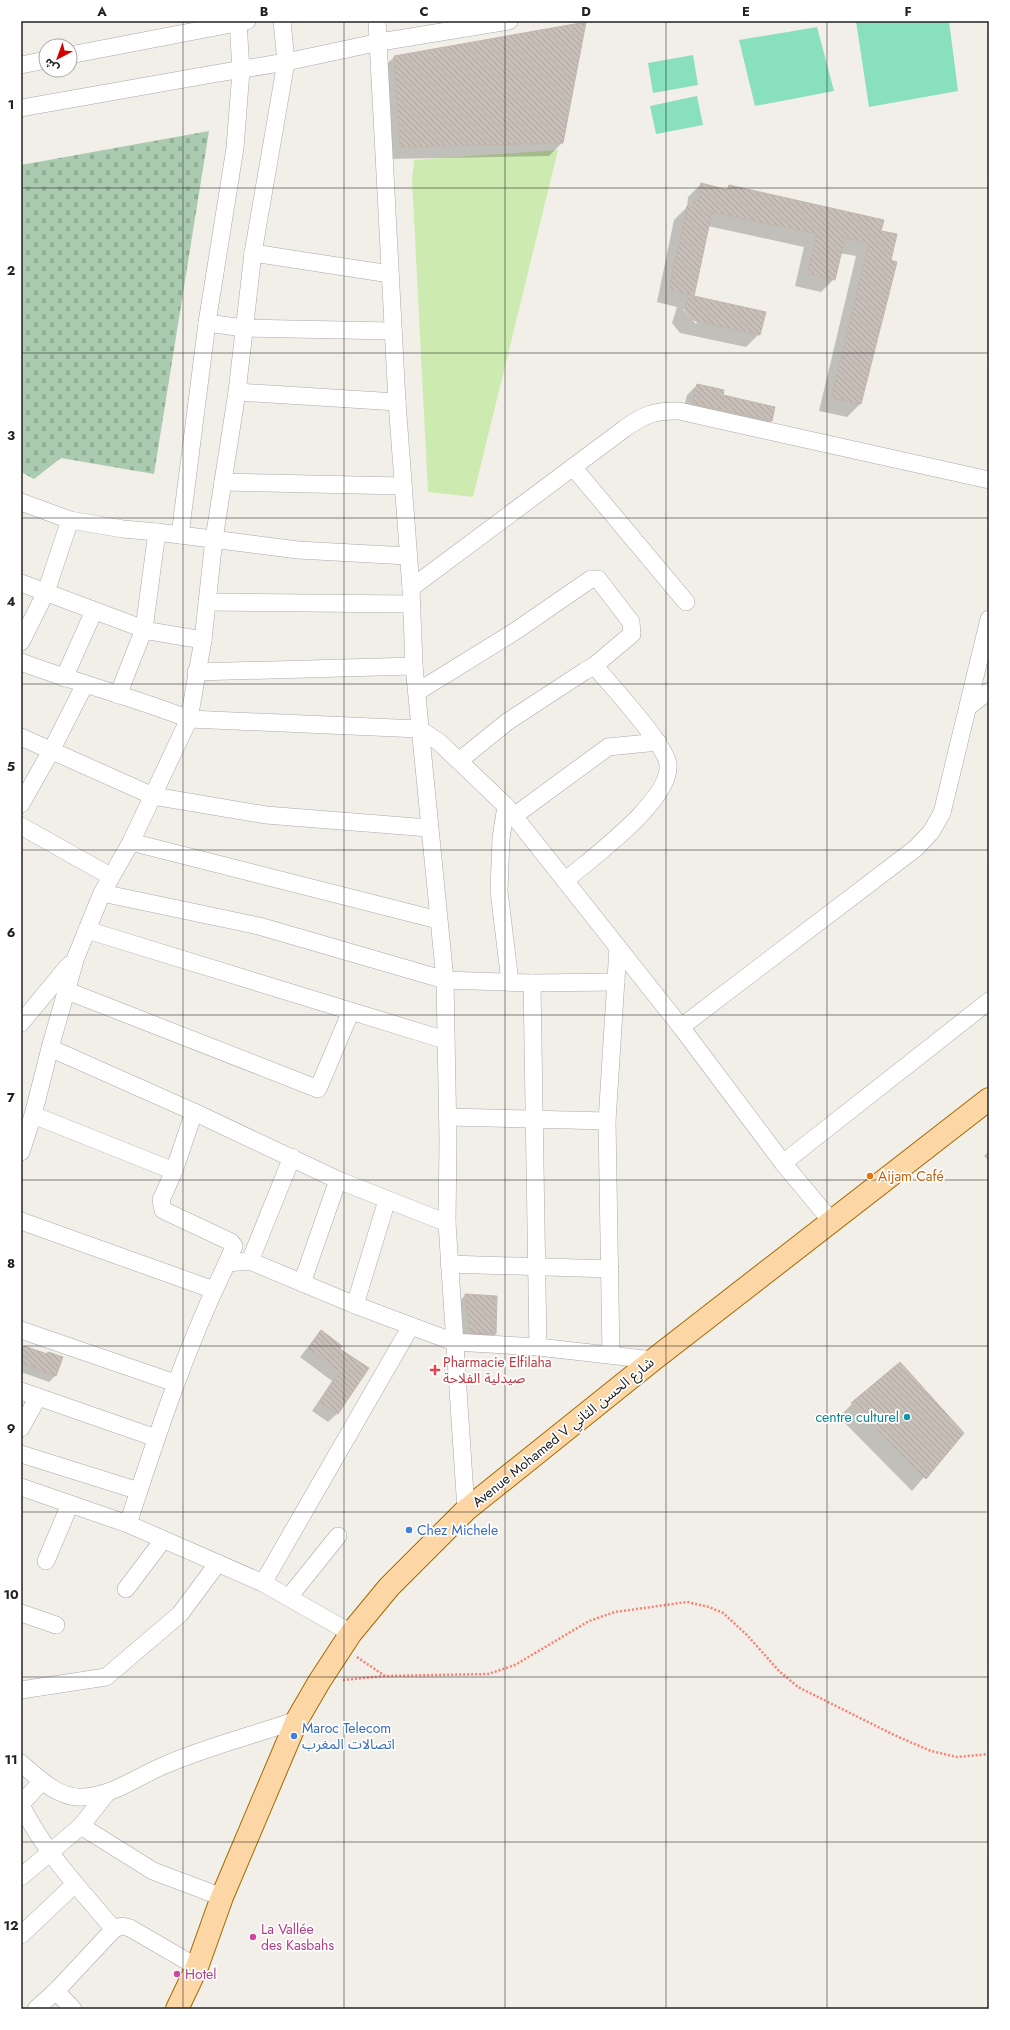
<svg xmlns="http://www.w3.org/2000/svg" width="1010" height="2030" font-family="Jost,'Noto Sans Arabic',sans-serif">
  <defs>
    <pattern id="cemetery-stones" width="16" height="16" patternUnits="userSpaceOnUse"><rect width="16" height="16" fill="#aacbaf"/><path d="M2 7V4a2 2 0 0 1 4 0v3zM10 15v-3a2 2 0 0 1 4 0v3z" fill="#92ae96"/></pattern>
    <pattern id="building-back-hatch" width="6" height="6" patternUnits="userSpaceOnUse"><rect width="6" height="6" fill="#c7bfb8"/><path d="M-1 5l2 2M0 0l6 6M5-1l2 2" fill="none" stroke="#aba49e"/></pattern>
  </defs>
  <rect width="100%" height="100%" fill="#f2efe9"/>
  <path fill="url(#cemetery-stones)" d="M209 131 154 474 61 458 34 479 21 472V165Z"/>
  <path fill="#cdebb0" d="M558 150 473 497 428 492 412 180 414 160Z"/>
  <g fill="#88e0be">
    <path d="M856 21H949L958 91 869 107Z"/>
    <path d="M817 27 834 91 755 106 739 40Z"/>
    <path d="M693 55 698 85 653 93 648 63Z"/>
    <path d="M697 96 703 125 656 134 650 106Z"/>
  </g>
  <g fill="#0003" fill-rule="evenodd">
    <path d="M585 23 562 143 549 156 387 159 381 70 394 57Z"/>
    <path d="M701 184 725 190 729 186 880 232 890 261 895 262 860 404 847 417 819 411 856 256 840 253 834 279 821 292 795 286 804 247 708 226 693 297 759 334 746 347 680 333 672 323 677 307 657 302 674 220 687 207 688 197ZM683 309H686L697 323 696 324Z"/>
    <path d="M697 385 722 395 774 408 771 421 761 431 683 412 687 395Z"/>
    <path d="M989 1151V1161L984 1156Z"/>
    <path d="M465 1295 496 1297 495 1334 485 1344 460 1342 456 1305Z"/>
    <path d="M321 1331 339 1349 367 1368 337 1414 328 1422 312 1411 332 1381 300 1357Z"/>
    <path d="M24 1347 46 1355 48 1353 62 1358 55 1376 49 1382 21 1372V1350Z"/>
    <path d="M852 1404 962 1433 912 1491 839 1417Z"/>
  </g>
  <g fill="url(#building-back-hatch)" stroke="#c4b6ab">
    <path d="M586 22 563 143 400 147 394 56Z"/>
    <path d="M701 183 728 190 729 185 884 220 881 231 897 234 891 260 897 262 861 404 831 398 869 243 845 238 835 280 807 273 817 234 712 212 694 296 766 312 760 335 693 320 685 310 688 294 693 296 669 289 687 206 693 207 694 201 699 199Z"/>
    <path d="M697 384 724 390 723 395 775 407 772 421 692 403Z"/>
    <path d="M465 1294 497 1296 496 1334 470 1333Z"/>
    <path d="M321 1330 342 1346 340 1349 369 1368 338 1414 320 1402 340 1372 308 1348Z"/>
    <path d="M24 1346 47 1354 48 1352 63 1357 56 1376 21 1363V1354Z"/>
    <path d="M900 1362 964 1433 926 1479 851 1403Z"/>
  </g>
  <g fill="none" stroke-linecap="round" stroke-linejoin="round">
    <defs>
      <g id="minor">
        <path d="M282 21 286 62 253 253 237 392 214 539 203 640 189 719 131 842 102 893 76 957 50 1048 194 1112 338 1180 447 1223"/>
        <path d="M377 21 397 402 411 588 414 666 445 980 448 1139 447 1223 466 1510"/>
        <path d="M70 55 247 21"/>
        <path d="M21 65 46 60"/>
        <path d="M21 108 213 74 286 62 380 42 509 21"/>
        <path d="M253 253 390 274"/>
        <path d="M207 323 244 328 393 331"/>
        <path d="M237 392 397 402"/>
        <path d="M573 467 686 602"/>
        <path d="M223 482 403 486"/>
        <path d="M21 502 70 520 123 529 157 532 298 550 408 556"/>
        <path d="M180 535 207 323 235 148 241 71 238 21"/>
        <path d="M21 583 149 631 203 640"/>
        <path d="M411 588 624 429C644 415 654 410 679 411L989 480"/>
        <path d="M207 602 411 604"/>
        <path d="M21 642 46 592 70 520"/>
        <path d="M21 662C76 683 134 697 189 719L419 729 439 742 506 806 681 1027 783 1163 832 1222"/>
        <path d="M196 672 414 666"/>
        <path d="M64 678 94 611"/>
        <path d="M417 692 514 632 591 579H598L631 622 632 634 594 666"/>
        <path d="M118 695 144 629 157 532"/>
        <path d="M968 707 989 691"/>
        <path d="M21 737 153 796 266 815 429 828"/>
        <path d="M460 760 507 722 585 671 594 666 600 672C614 689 667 746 668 765 671 801 591 858 565 881"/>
        <path d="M21 804 51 751 85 684"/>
        <path d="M506 806 501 838 499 891 510 982"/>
        <path d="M514 816 608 747 658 742"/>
        <path d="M21 826 110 876"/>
        <path d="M131 842 438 920"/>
        <path d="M102 893 259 926 445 980 532 983 616 982"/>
        <path d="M87 930 445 1040"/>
        <path d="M532 983 538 1347"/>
        <path d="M65 990 318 1089 351 1011"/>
        <path d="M21 1023 69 965"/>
        <path d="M681 1027 916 848 931 832 942 813 989 619"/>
        <path d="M194 1112 174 1171 161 1200 163 1210 167 1212 231 1242 234 1246 227 1263"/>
        <path d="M33 1115 174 1171"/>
        <path d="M448 1117 607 1121"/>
        <path d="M21 1152 33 1115 50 1048"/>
        <path d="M783 1163 989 1001"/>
        <path d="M21 1221 214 1290"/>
        <path d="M250 1261 292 1157"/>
        <path d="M449 1264 610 1269"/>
        <path d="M302 1283 338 1180"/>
        <path d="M355 1305 387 1200"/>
        <path d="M21 1330 175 1383"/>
        <path d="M611 1355 607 1121 618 948"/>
        <path d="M21 1391 156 1438"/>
        <path d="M21 1428 38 1397"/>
        <path d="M21 1454 139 1491"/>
        <path d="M21 1487 70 1504"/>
        <path d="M46 1561 70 1504 128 1524"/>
        <path d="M263 1583 411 1326"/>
        <path d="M126 1589 163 1540"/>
        <path d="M289 1597 338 1536"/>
        <path d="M21 1613 56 1625"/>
        <path d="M351 1633 263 1583 128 1524C157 1435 186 1347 227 1263L250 1261 355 1305 454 1342 538 1347 653 1360"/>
        <path d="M21 1690 106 1677 180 1614 218 1563"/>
        <path d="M21 1763C38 1778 59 1799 83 1797 113 1796 138 1776 165 1765 206 1747 254 1735 297 1720"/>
        <path d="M42 1781 23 1802 22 1807C45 1852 81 1891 114 1929"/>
        <path d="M81 1826 153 1871 222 1897"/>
        <path d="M21 1877 81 1826 107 1793"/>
        <path d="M21 1935 75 1884"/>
        <path d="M56 1991 73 2009"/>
        <path d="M36 2009 56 1991 114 1929 122 1926 130 1928 197 1967"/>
      </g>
      <path id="major" d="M177 2009 197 1967 222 1897 297 1720 319 1682 351 1633 389 1587 466 1510 653 1360 989 1099"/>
    </defs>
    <use href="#minor" stroke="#a9a9a9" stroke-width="18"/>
    <use href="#major" stroke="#a06b00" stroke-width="24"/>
    <g stroke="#fa8072" stroke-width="2.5" stroke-dasharray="2 2" stroke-linecap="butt">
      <path d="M357 1657 385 1676 488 1674 515 1665 589 1621 615 1612 687 1602 709 1607 723 1613 747 1635 779 1671 798 1687 894 1735 931 1751 957 1757 989 1754"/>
      <path d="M343 1680 384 1676"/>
    </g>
    <use href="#minor" stroke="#fff" stroke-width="17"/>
    <use href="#major" stroke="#fcd6a4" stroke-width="22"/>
  </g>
  <path fill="none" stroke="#222" stroke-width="1" stroke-opacity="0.55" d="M183 21V2009M344 21V2009M505 21V2009M666 21V2009M827 21V2009M21 188H989M21 353H989M21 518H989M21 684H989M21 850H989M21 1015H989M21 1180H989M21 1346H989M21 1512H989M21 1677H989M21 1842H989"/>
  <circle fill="#e8710a" stroke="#fff" stroke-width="1.5" cx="870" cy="1176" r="4"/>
  <path fill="#e0444e" stroke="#fff" stroke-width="1.5" d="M433 1364h4v4h4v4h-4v4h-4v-4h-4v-4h4z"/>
  <circle fill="#0f9aa8" stroke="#fff" stroke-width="1.5" cx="907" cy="1417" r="4"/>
  <g fill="#3f7fe0" stroke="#fff" stroke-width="1.5">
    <circle cx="409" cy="1530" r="4"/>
    <circle cx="294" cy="1736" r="4"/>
  </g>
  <g fill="#d1479c" stroke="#fff" stroke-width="1.5">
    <circle cx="253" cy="1937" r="4"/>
    <circle cx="177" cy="1974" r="4"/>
  </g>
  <g text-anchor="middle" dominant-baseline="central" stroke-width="3.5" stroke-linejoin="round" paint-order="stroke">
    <g font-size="14" fill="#c56008" stroke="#fff" text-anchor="start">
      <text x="878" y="1176">Aijam Café</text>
    </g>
    <g font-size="14" fill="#be3a42" stroke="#fff" text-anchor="start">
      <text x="443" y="1362">Pharmacie Elfilaha<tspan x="443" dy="16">صيدلية الفلاحة</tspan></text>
    </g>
    <g font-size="14" fill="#0d838f" stroke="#fff" text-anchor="end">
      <text x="899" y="1417">centre culturel</text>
    </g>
    <g font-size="14" fill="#222" stroke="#fff">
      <text transform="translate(563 1432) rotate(-39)">Avenue Mohamed V شارع الحسن الثاني</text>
    </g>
    <g font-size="14" fill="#366cbe" stroke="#fff" text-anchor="start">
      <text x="417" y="1530">Chez Michele</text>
      <text x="302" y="1728">Maroc Telecom<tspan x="302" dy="16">اتصالات المغرب</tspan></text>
    </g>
    <g font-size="14" fill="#b23c85" stroke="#fff" text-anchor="start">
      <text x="261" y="1929">La Vallée<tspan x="261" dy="16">des Kasbahs</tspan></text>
      <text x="185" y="1974">Hotel</text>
    </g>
  </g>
  <rect width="1010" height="2030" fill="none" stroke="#ffffff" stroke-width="44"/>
  <g transform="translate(58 58) rotate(221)"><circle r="19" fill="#ffffff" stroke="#a7a7a7"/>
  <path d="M0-3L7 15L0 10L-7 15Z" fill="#d40000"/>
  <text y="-6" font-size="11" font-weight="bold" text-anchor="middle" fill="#222222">ش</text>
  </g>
  <rect x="22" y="22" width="966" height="1986" fill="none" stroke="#222" stroke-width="1.5"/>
  <g font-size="13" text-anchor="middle" font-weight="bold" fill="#222">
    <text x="102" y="16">A</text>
    <text x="264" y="16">B</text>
    <text x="424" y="16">C</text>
    <text x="586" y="16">D</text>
    <text x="746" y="16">E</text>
    <text x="908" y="16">F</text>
    <text x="11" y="109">1</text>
    <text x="11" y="275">2</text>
    <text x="11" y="440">3</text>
    <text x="11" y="606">4</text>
    <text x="11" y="771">5</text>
    <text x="11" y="937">6</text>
    <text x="11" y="1102">7</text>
    <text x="11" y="1268">8</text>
    <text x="11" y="1433">9</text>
    <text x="11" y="1599">10</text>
    <text x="11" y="1764">11</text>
    <text x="11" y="1930">12</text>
  </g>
</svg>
